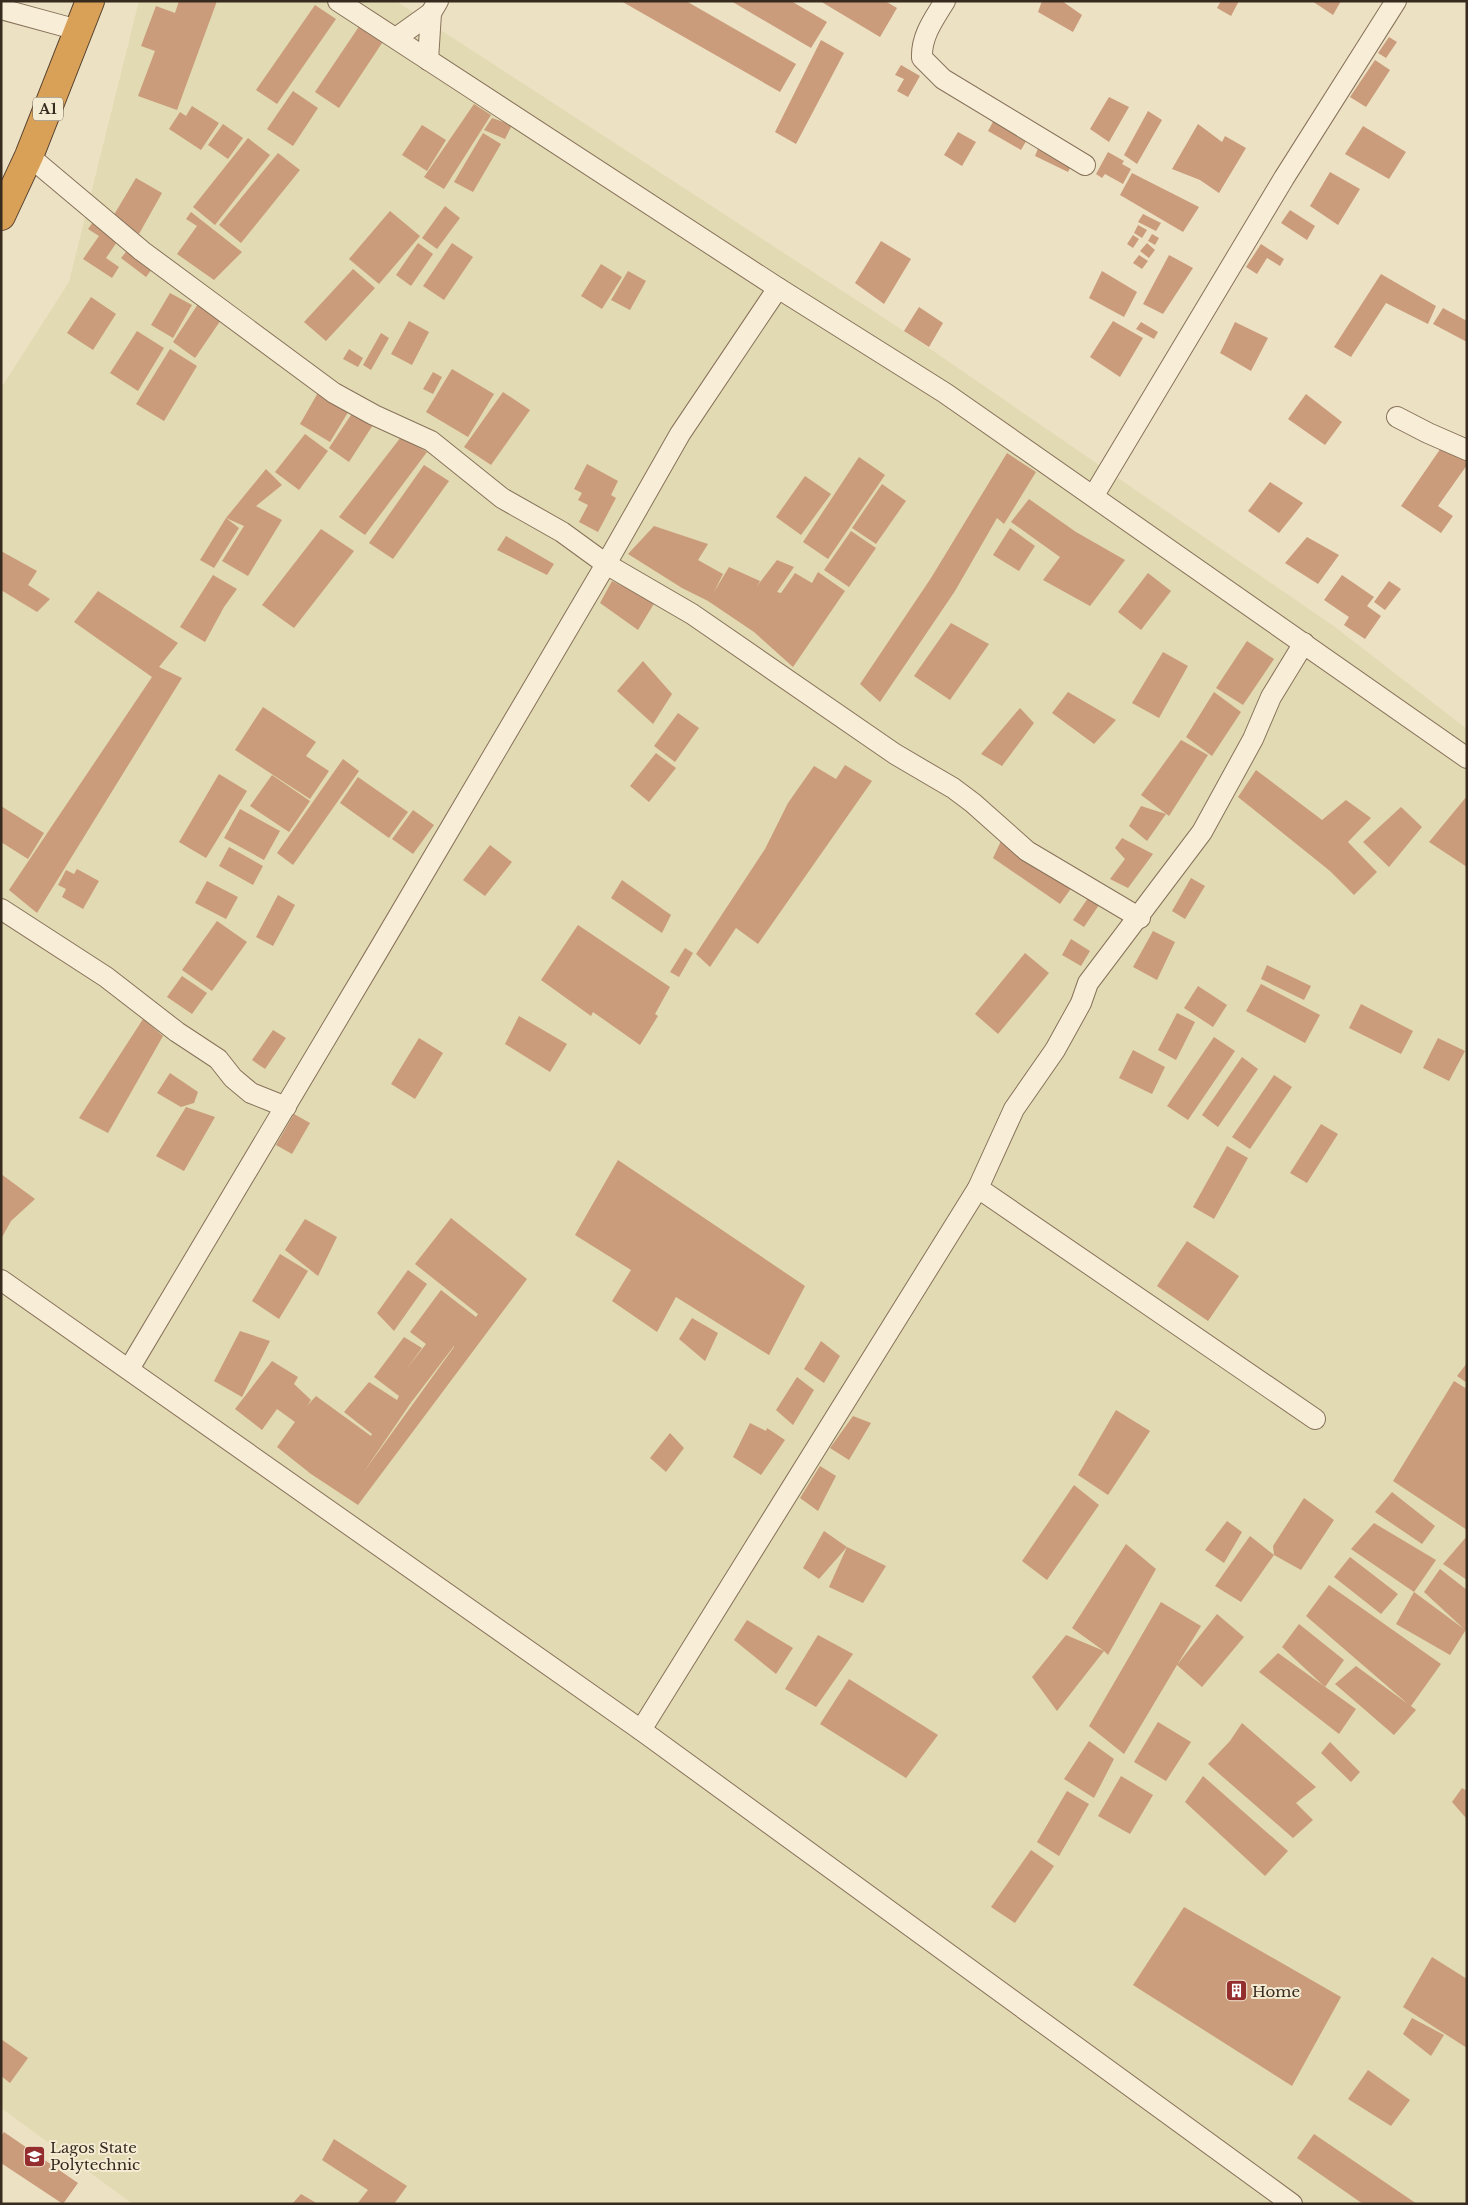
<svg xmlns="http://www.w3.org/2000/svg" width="1468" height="2205" font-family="'Libre Baskerville',serif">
  <rect width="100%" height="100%" fill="#ede1c4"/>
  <path fill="#e2dab2" d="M139 1H396L904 331 1335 627 1467 729V2204H133L1 2108V388L69 282Z"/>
  <g fill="#ca9c7b" fill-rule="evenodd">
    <path d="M179 1H217L177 110 138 96 155 51 141 46 156 6 175 13Z"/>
    <path d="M621 1H686L796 64 780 92Z"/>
    <path d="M731 1H791L827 22 811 48Z"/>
    <path d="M820 1H885L897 8 880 37Z"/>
    <path d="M1042 1H1062L1082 15 1073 32 1038 12Z"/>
    <path d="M1221 1H1239L1231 16 1217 8Z"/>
    <path d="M1312 1H1341L1333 15Z"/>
    <path d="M315 5 336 19 277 104 256 90Z"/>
    <path d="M360 25 384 40 339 108 315 92Z"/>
    <path d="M1389 37 1397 42 1386 58 1378 53Z"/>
    <path d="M821 40 844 53 796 144 775 132Z"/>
    <path d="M1375 60 1390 70 1366 107 1350 97Z"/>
    <path d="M901 65 920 76 908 97 897 91 904 79 895 75Z"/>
    <path d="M293 91 318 108 293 146 267 129Z"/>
    <path d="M1109 97 1129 107 1109 142 1090 129Z"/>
    <path d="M474 104 491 115 444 189 424 177Z"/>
    <path d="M192 106 219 123 201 150 169 129 180 112 186 116Z"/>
    <path d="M1148 111 1162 120 1137 164 1124 155Z"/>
    <path d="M492 118 512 125 505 139 484 130Z"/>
    <path d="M995 118 1028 138 1021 150 988 131Z"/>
    <path d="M223 124 243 138 228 159 208 145Z"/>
    <path d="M1198 124 1222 142 1225 136 1246 148 1219 193 1200 180 1172 169Z"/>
    <path d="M422 125 446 140 427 171 402 155Z"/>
    <path d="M1363 126 1406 152 1389 179 1345 154Z"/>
    <path d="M958 132 976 142 962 166 944 155Z"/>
    <path d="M483 133 501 144 473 192 454 182Z"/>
    <path d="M248 138 270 155 215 225 193 207Z"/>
    <path d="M1039 146 1073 162 1068 172 1035 156Z"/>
    <path d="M1108 152 1124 161 1122 164 1131 169 1123 184 1105 174 1102 178 1096 174Z"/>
    <path d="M278 153 300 170 241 243 219 225Z"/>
    <path d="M1330 172 1360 189 1338 225 1310 206Z"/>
    <path d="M1132 173 1199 207 1183 232 1120 195Z"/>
    <path d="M136 178 162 193 139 234 112 218Z"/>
    <path d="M445 206 460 218 437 249 422 238Z"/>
    <path d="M1290 210 1315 226 1307 240 1281 223Z"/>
    <path d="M390 211 420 236 379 284 349 259Z"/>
    <path d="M191 212 242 252 214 280 177 254 197 226 186 219Z"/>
    <path d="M1143 214 1161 223 1156 231 1138 222Z"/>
    <path d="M93 222 119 239 106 258 119 267 112 278 83 259 99 236 88 229Z"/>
    <path d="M1138 225 1147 230 1142 238 1134 233Z"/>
    <path d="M1152 234 1159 238 1155 245 1148 241Z"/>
    <path d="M1133 235 1139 239 1133 248 1127 244Z"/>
    <path d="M881 241 911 259 884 304 855 283Z"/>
    <path d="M418 243 433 254 411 286 396 275Z"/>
    <path d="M452 243 473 257 444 300 423 286Z"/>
    <path d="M1147 243 1155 250 1149 258 1140 251Z"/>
    <path d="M1261 244 1284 259 1280 266 1267 258 1257 274 1246 267Z"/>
    <path d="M130 247 155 265 146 277 121 258Z"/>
    <path d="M1139 255 1148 261 1142 269 1133 263Z"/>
    <path d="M1169 255 1193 268 1163 314 1143 304Z"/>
    <path d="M601 264 622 277 602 309 581 296Z"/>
    <path d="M353 269 375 288 326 341 304 322Z"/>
    <path d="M628 271 646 281 630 310 611 300Z"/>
    <path d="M1102 271 1137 292 1124 317 1089 298Z"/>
    <path d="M1381 274 1436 306 1428 324 1386 303 1351 357 1334 347Z"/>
    <path d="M170 293 192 305 173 338 151 325Z"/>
    <path d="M91 297 116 314 93 350 67 333Z"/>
    <path d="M202 298 225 314 195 358 173 342Z"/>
    <path d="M919 307 943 323 929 347 904 331Z"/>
    <path d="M1443 308 1467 321V342L1433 324Z"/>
    <path d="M409 321 429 332 412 365 391 354Z"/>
    <path d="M1113 321 1143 338 1120 377 1090 357Z"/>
    <path d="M1141 322 1158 332 1154 339 1136 329Z"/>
    <path d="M1235 322 1268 338 1251 371 1220 353Z"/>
    <path d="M137 331 164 348 138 391 110 373Z"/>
    <path d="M381 333 389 338 371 370 363 365Z"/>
    <path d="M170 349 197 366 164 421 136 404Z"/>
    <path d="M349 349 363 358 358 367 343 359Z"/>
    <path d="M452 369 494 394 468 437 426 412Z"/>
    <path d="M433 372 442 377 433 394 423 389Z"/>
    <path d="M319 391 350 409 330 442 300 424Z"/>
    <path d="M503 392 530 410 491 465 464 447Z"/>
    <path d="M1306 394 1342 422 1325 445 1288 419Z"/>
    <path d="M353 412 373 425 349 462 329 448Z"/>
    <path d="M305 434 328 451 299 490 275 472Z"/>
    <path d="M401 437 427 452 365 535 339 517Z"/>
    <path d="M1443 445 1467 462V465L1438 506 1453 516 1441 533 1401 506Z"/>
    <path d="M1007 453 1036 472 1004 524 997 518 955 591 880 702 860 684 931 578Z"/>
    <path d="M859 457 885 475 828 559 803 542Z"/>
    <path d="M587 464 618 481 611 495 616 498 598 532 579 522 588 505 578 500 582 493 574 489Z"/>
    <path d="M424 465 449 481 393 559 369 543Z"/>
    <path d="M266 469 282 485 256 506 282 520 248 576 222 561 244 526 226 518Z"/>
    <path d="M805 476 831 494 801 535 776 517Z"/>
    <path d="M1270 482 1303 503 1279 533 1248 511Z"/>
    <path d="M882 484 906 501 876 544 852 528Z"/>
    <path d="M1029 499 1076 532 1125 560 1090 606 1043 580 1060 557 1011 522Z"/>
    <path d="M226 518 239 528 214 568 200 560Z"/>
    <path d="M654 526 708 544 698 560 723 574 714 592 729 567 760 581 757 586 777 560 794 567 777 592 781 593 795 573 812 583 818 572 845 591 793 667 754 632 708 601 682 588 628 554Z"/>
    <path d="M1010 528 1035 546 1019 571 993 555Z"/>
    <path d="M321 529 354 551 294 628 262 605Z"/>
    <path d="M851 531 876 548 849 587 824 570Z"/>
    <path d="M506 536 554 564 547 575 497 550Z"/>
    <path d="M1307 537 1339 555 1318 584 1285 563Z"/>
    <path d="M1 551 37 571 28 585 50 599 37 612 1 590Z"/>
    <path d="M1148 573 1171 591 1141 630 1118 612Z"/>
    <path d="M213 575 237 589 224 607 205 642 180 627Z"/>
    <path d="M1342 575 1374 597 1367 606 1381 616 1365 639 1344 625 1349 617 1324 600Z"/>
    <path d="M612 581 655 602 638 630 600 603Z"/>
    <path d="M1389 581 1401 589 1385 610 1374 602Z"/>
    <path d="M98 591 178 643 159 667 182 678 37 913 9 890 152 677 74 622Z"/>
    <path d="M951 623 989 644 950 700 914 676Z"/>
    <path d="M1247 641 1274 659 1243 705 1216 688Z"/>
    <path d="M1163 652 1188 666 1159 718 1132 703Z"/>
    <path d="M643 661 672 694 653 724 617 691Z"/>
    <path d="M1068 692 1116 720 1094 744 1052 713Z"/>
    <path d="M1214 692 1241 712 1212 756 1186 737Z"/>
    <path d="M263 707 316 742 306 756 329 771 310 799 235 750Z"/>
    <path d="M1020 708 1034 723 1002 766 981 754Z"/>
    <path d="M678 713 699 728 675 762 654 746Z"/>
    <path d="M1181 740 1208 755 1169 816 1141 795Z"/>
    <path d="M656 753 676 768 649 802 630 786Z"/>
    <path d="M343 759 359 771 293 865 277 853Z"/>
    <path d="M845 765 872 781 758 944 736 928 710 967 696 954 765 849 788 803 814 766 836 779Z"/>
    <path d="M1256 770 1322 820 1346 800 1371 818 1348 842 1377 872 1354 895 1330 871 1238 797Z"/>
    <path d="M219 774 247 791 206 858 179 842Z"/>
    <path d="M272 775 310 801 289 832 250 806Z"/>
    <path d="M358 777 408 812 389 838 340 803Z"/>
    <path d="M1467 796V867L1429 842Z"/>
    <path d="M1 806 44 833 28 859 1 842Z"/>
    <path d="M1141 806 1166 814 1147 841 1129 826Z"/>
    <path d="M1401 807 1422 827 1389 867 1363 842Z"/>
    <path d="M240 809 280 831 264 860 224 838Z"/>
    <path d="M413 810 434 825 413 854 392 839Z"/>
    <path d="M1122 838 1153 854 1128 888 1110 879 1125 859 1115 848Z"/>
    <path d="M1001 841 1072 887 1060 904 993 858Z"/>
    <path d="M490 845 512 862 485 896 463 880Z"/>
    <path d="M229 847 263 866 253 885 219 866Z"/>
    <path d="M77 869 99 881 83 909 62 897 66 889 58 885 66 870 74 874Z"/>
    <path d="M1191 878 1205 886 1185 919 1172 911Z"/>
    <path d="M622 880 671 915 662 933 611 898Z"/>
    <path d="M207 881 238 897 226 919 195 903Z"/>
    <path d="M278 895 295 905 273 946 256 937Z"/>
    <path d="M1088 898 1099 905 1084 927 1073 920Z"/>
    <path d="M217 921 247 942 212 991 182 970Z"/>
    <path d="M578 925 670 987 655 1014 658 1016 640 1045 593 1012 591 1016 541 980Z"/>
    <path d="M1153 931 1175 942 1157 980 1133 967Z"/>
    <path d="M1071 939 1090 951 1081 966 1062 955Z"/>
    <path d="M685 948 693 953 679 977 670 972Z"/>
    <path d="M1025 953 1049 973 998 1034 975 1014Z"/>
    <path d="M1267 965 1311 986 1304 1000 1261 979Z"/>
    <path d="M182 976 207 993 192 1014 167 997Z"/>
    <path d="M1261 984 1320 1015 1305 1043 1246 1011Z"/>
    <path d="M1198 986 1227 1005 1213 1027 1184 1008Z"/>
    <path d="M1361 1004 1413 1031 1401 1054 1349 1028Z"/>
    <path d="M1177 1013 1195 1022 1176 1060 1158 1050Z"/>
    <path d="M519 1016 567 1044 550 1072 505 1044Z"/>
    <path d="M143 1019 163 1036 108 1133 79 1118Z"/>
    <path d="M273 1030 286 1038 265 1069 252 1060Z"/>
    <path d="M1214 1037 1235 1051 1188 1120 1167 1106Z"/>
    <path d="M419 1038 443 1053 415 1099 391 1084Z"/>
    <path d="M1438 1038 1465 1051 1449 1081 1423 1068Z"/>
    <path d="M1133 1050 1165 1067 1152 1094 1119 1078Z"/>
    <path d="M1242 1057 1258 1069 1218 1127 1202 1115Z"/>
    <path d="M170 1073 198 1092 194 1103 181 1107 157 1093Z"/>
    <path d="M1274 1075 1292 1087 1250 1149 1232 1137Z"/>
    <path d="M186 1107 215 1117 184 1171 156 1156Z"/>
    <path d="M294 1114 310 1123 292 1154 276 1145Z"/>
    <path d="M1321 1124 1338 1134 1307 1183 1290 1173Z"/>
    <path d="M1227 1146 1248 1158 1214 1219 1193 1207Z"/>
    <path d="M618 1160 805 1286 769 1355 676 1297 657 1332 612 1301 631 1270 575 1235Z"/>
    <path d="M1 1174 35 1199 11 1221 1 1239Z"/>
    <path d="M451 1218 527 1279 358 1505 311 1474 277 1447 295 1422 277 1409 262 1430 235 1409 272 1361 298 1377 294 1384 311 1400 307 1406 316 1396 371 1436 372 1434 344 1412 369 1382 397 1400 399 1396 374 1377 404 1337 422 1348 405 1371 426 1344 410 1332 441 1290 476 1317 478 1314 415 1264ZM454 1346V1347L363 1473 410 1404Z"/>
    <path d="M305 1219 337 1237 318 1276 285 1250Z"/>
    <path d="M1187 1241 1239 1276 1208 1321 1157 1286Z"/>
    <path d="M280 1254 308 1271 279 1319 252 1301Z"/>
    <path d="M408 1270 427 1284 394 1331 377 1313Z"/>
    <path d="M692 1318 718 1333 705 1361 679 1339Z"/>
    <path d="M240 1331 270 1341 242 1397 214 1381Z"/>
    <path d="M821 1341 840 1356 824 1383 804 1369Z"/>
    <path d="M1467 1363V1383L1457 1376Z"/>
    <path d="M797 1377 814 1390 793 1425 776 1410Z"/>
    <path d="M1454 1381 1467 1389V1530L1393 1481Z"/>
    <path d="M1116 1410 1150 1431 1108 1495 1078 1475Z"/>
    <path d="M853 1416 871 1423 849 1460 830 1448Z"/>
    <path d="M750 1423 766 1431 767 1428 785 1440 761 1475 733 1457Z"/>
    <path d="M670 1433 684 1448 666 1472 650 1458Z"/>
    <path d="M820 1466 836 1476 818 1511 800 1498Z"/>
    <path d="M1074 1485 1099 1505 1047 1580 1022 1561Z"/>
    <path d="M1392 1492 1435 1526 1422 1544 1375 1512Z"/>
    <path d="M1304 1498 1334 1520 1301 1570 1274 1555 1241 1602 1215 1586 1250 1536 1274 1555 1273 1546Z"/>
    <path d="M1227 1521 1242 1532 1224 1563 1205 1550Z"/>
    <path d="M1374 1523 1436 1560 1414 1592 1351 1549Z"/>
    <path d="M824 1531 847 1547 819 1579 803 1568Z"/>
    <path d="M1467 1536V1580L1443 1564Z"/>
    <path d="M1126 1544 1156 1569 1108 1655 1104 1651 1057 1711 1032 1677 1066 1635 1104 1651 1072 1628Z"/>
    <path d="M847 1547 886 1566 863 1603 829 1587Z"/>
    <path d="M1350 1557 1398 1594 1381 1614 1334 1577Z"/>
    <path d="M1440 1569 1467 1590V1628L1450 1655 1396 1624 1414 1592 1464 1629 1424 1592Z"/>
    <path d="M1329 1585 1441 1664 1411 1706 1416 1710 1394 1735 1335 1684 1356 1666 1408 1704 1306 1616Z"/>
    <path d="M1161 1602 1201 1626 1177 1665 1217 1614 1244 1637 1202 1687 1177 1665 1124 1754 1089 1726Z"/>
    <path d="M747 1620 793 1648 776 1674 734 1640Z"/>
    <path d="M1299 1624 1344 1660 1325 1687 1282 1647Z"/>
    <path d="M818 1635 853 1654 816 1707 785 1689Z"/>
    <path d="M1278 1653 1356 1709 1339 1734 1259 1672Z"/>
    <path d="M849 1679 938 1735 906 1778 820 1724Z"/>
    <path d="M1158 1722 1191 1742 1166 1781 1134 1762Z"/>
    <path d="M1242 1723 1316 1787 1296 1803 1313 1820 1293 1838 1208 1764 1230 1741Z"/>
    <path d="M1089 1741 1114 1759 1094 1798 1064 1779Z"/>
    <path d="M1330 1742 1360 1772 1351 1782 1321 1753Z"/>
    <path d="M1121 1776 1153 1795 1130 1834 1098 1816Z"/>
    <path d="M1203 1776 1288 1851 1265 1876 1185 1802Z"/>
    <path d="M1462 1788 1467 1791 1466 1818 1452 1802Z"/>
    <path d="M1067 1791 1089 1804 1059 1856 1037 1842Z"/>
    <path d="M1031 1850 1054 1866 1015 1923 991 1907Z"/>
    <path d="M1184 1907 1341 1997 1292 2086 1133 1985Z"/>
    <path d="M1432 1957 1467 1979V2048L1403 2007Z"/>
    <path d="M1412 2018 1444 2035 1431 2056 1403 2034Z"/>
    <path d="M1 2039 28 2058 10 2083 1 2076Z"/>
    <path d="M1368 2070 1410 2100 1391 2126 1348 2099Z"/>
    <path d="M4 2132 78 2183 63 2204 1 2163V2136Z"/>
    <path d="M1314 2134 1417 2204H1363L1297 2158Z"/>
    <path d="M334 2139 407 2186 394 2204H357L368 2190 322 2160Z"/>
    <path d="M301 2194 318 2204H292Z"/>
  </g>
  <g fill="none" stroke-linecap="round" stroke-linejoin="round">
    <defs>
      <g id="minor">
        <path d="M338 1 778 288 945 393 1467 758"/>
        <path d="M945 1C934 19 921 36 922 58L943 79 1085 165"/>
        <path d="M1 9 78 30"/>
        <path d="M396 38 431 13 438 1"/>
        <path d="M428 60 431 13"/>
        <path d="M29 156 142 251 334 393 374 415 431 441 502 498 562 532 606 564 692 614 895 754 953 788 973 803 1027 851 1140 918"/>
        <path d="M1397 417 1428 433 1467 450"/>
        <path d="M1094 495 1284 178 1396 1"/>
        <path d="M1 909 106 977 177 1032 218 1059 233 1078 251 1093 286 1107"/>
        <path d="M978 1188 1315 1419"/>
        <path d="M1 1280 641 1730 1292 2204"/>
        <path d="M129 1369 378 951 606 564 680 434 778 288"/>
        <path d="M641 1730 978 1188 1014 1109 1055 1050 1081 1003 1088 983 1202 832 1253 739 1271 697 1304 643"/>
      </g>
      <path id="highway" d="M1 216 29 156 90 1"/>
    </defs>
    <use href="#minor" stroke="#87725b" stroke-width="22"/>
    <use href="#highway" stroke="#55412f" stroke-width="30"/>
    <use href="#minor" stroke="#f8eed7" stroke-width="20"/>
    <use href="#highway" stroke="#d9a057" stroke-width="28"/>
  </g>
  <defs>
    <symbol id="building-square" viewBox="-11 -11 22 22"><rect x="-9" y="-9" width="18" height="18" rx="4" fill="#942d2e" stroke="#f4ebd3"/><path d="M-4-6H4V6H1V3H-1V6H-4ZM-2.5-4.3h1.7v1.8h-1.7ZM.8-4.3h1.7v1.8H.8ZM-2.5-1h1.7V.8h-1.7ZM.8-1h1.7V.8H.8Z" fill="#fff"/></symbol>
    <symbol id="university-square" viewBox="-11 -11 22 22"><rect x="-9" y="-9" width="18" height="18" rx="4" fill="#942d2e" stroke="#f4ebd3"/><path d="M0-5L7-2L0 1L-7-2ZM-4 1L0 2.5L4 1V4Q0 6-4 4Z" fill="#fff"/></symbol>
  </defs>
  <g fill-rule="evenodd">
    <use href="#building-square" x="1224" y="1978" width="25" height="25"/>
    <use href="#university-square" x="22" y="2144" width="25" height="25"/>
  </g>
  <g text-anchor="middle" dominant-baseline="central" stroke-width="4" stroke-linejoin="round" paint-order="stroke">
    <rect fill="#f4ebd3" stroke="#706455" stroke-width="1" x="33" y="97.5" width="30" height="23" rx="4"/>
    <g font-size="14" font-weight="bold" fill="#372a1f">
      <text x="48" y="109">A1</text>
    </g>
    <g font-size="15" fill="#372a1f" stroke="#f4ebd3" text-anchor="start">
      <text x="1252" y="1991">Home</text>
      <text x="50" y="2147">Lagos State<tspan x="50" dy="17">Polytechnic</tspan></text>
    </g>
  </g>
  <rect width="1468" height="2205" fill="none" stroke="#372a1f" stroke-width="5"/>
</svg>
